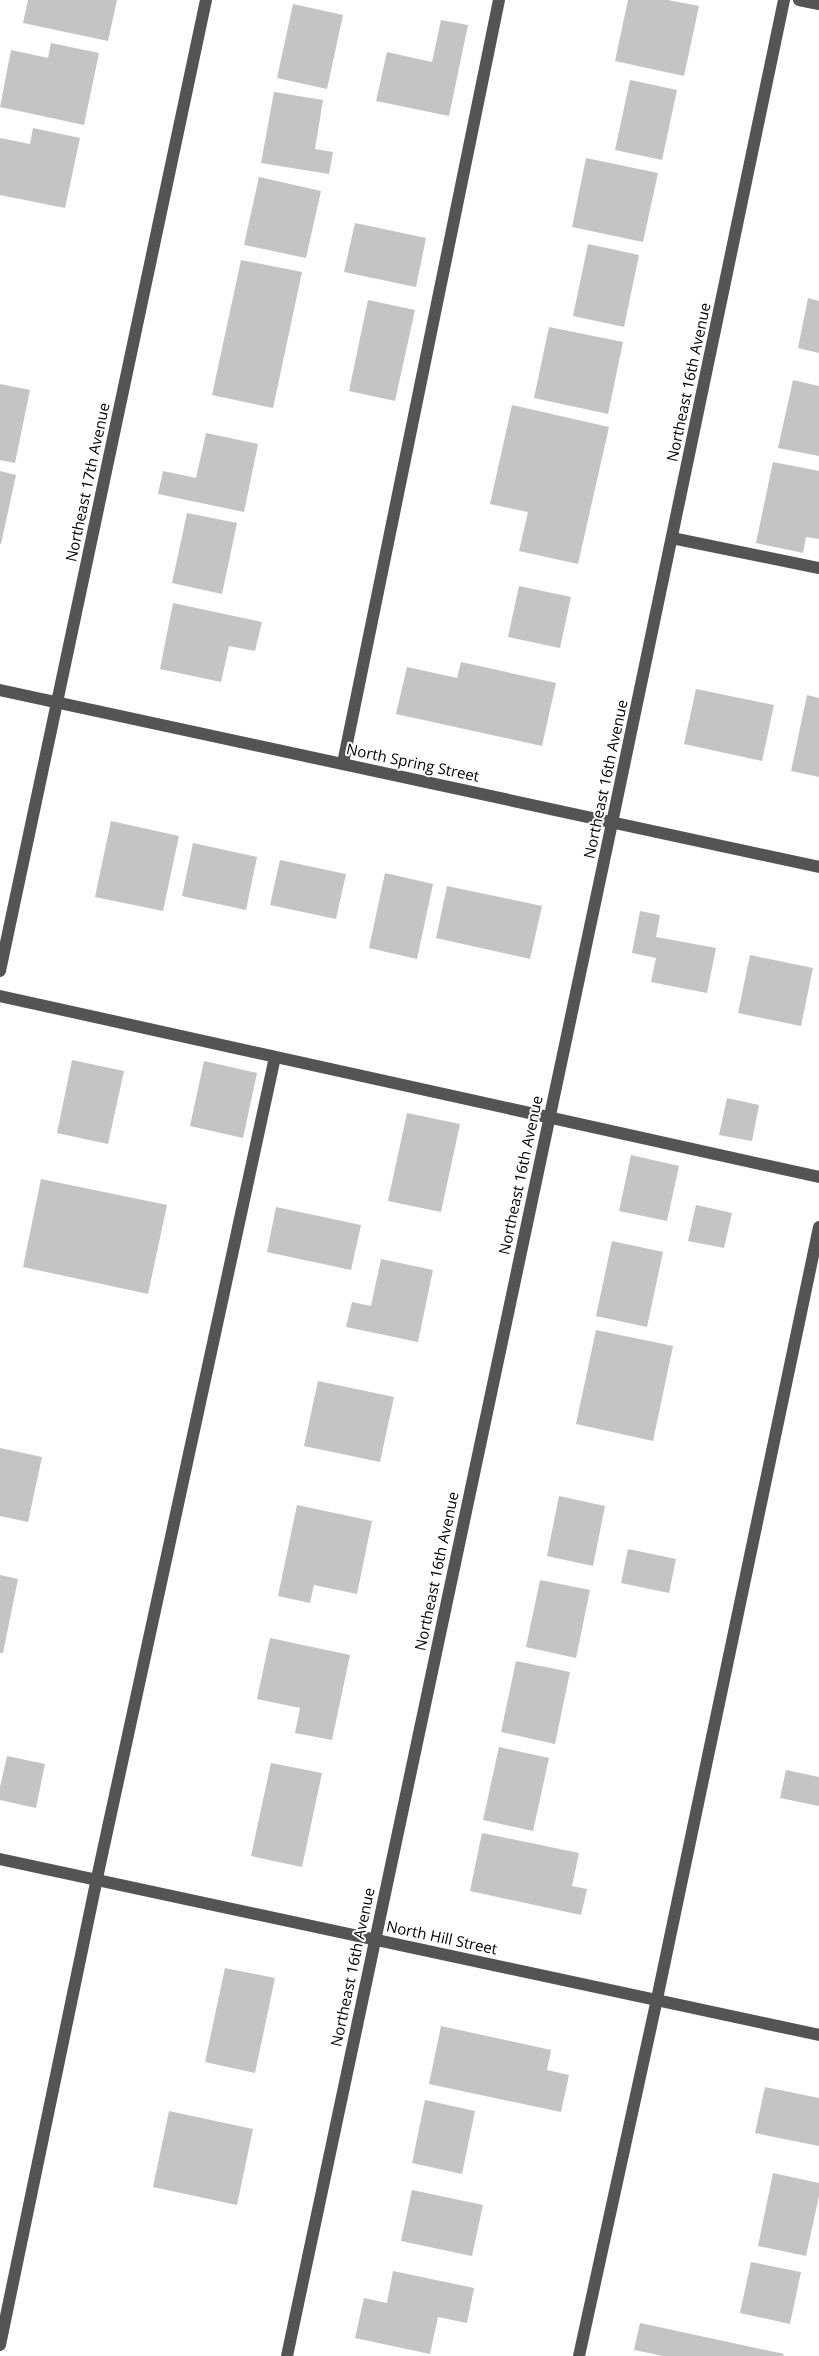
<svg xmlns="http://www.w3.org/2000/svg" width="819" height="2356" font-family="'Open Sans',sans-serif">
  <rect width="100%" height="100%" fill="#fff"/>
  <g fill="#c4c4c4">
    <path d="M28 0H117L108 41 23 23Z"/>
    <path d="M628 0H668L699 6 684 76 615 61Z"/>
    <path d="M293 4 343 15 327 89 277 78Z"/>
    <path d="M441 20 468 25 449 116 376 101 387 52 432 62Z"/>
    <path d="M51 43 99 53 84 125 0 107 11 50 48 58Z"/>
    <path d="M630 80 677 90 662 160 615 150Z"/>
    <path d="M274 92 323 100 315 149 333 152 329 174 261 163Z"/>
    <path d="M33 128 80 138 65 208 0 195V138L30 144Z"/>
    <path d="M586 158 658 173 643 242 572 227Z"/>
    <path d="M259 177 321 191 306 258 244 245Z"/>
    <path d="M355 223 426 238 416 287 344 272Z"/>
    <path d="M588 244 639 255 624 327 573 316Z"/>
    <path d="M241 260 302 272 273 408 212 395Z"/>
    <path d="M808 298 819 301V353L798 348Z"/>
    <path d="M368 300 415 310 395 401 349 391Z"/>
    <path d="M549 327 623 342 608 414 534 398Z"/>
    <path d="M793 380 819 386V456L778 448Z"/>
    <path d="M0 384 30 390 15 463 0 460Z"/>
    <path d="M512 405 609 427 578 564 519 551 528 512 490 504Z"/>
    <path d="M206 433 258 444 244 512 158 494 163 471 196 478Z"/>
    <path d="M773 462 819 471V539L806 537 803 553 756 543Z"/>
    <path d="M0 471 16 475 1 544H0Z"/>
    <path d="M187 513 237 523 222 594 172 583Z"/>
    <path d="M519 586 571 597 560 648 508 637Z"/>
    <path d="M173 603 262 622 255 651 229 646 221 682 160 669Z"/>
    <path d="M461 662 556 683 542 746 396 714 407 667 457 678Z"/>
    <path d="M696 689 774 705 762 761 684 744Z"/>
    <path d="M807 695 819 698V777L791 771Z"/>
    <path d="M111 821 179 836 163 911 95 897Z"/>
    <path d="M193 843 257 857 246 910 182 896Z"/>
    <path d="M280 860 346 874 336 919 270 905Z"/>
    <path d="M385 873 433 884 417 959 369 948Z"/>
    <path d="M447 886 542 906 530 959 436 938Z"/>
    <path d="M640 911 660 915 656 937 716 948 707 993 651 982 656 958 632 953Z"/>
    <path d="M750 955 813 968 801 1026 738 1013Z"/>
    <path d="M72 1060 124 1071 108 1144 57 1133Z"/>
    <path d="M204 1061 257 1073 243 1138 190 1126Z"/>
    <path d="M727 1098 759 1105 752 1141 719 1135Z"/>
    <path d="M407 1113 460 1124 441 1212 388 1201Z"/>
    <path d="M631 1155 679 1166 667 1221 619 1211Z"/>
    <path d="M41 1179 167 1205 148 1294 23 1267Z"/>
    <path d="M696 1205 732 1213 724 1248 688 1241Z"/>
    <path d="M276 1207 361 1225 351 1270 267 1252Z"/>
    <path d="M612 1241 663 1252 647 1327 596 1316Z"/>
    <path d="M381 1259 433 1270 418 1342 346 1327 352 1302 371 1306Z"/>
    <path d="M596 1330 673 1346 653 1441 576 1424Z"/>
    <path d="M318 1381 394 1397 380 1462 304 1446Z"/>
    <path d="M0 1448 42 1457 28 1522 0 1516Z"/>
    <path d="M559 1496 605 1506 593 1566 547 1556Z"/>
    <path d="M297 1505 372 1521 357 1594 314 1585 310 1603 278 1596Z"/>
    <path d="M628 1549 676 1559 669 1593 621 1583Z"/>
    <path d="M0 1575 18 1579 3 1653H0Z"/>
    <path d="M540 1580 590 1590 576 1658 526 1647Z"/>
    <path d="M270 1638 350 1655 332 1740 295 1733 300 1708 257 1699Z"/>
    <path d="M516 1661 570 1672 555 1744 501 1732Z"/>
    <path d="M499 1747 549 1758 533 1831 483 1820Z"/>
    <path d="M7 1756 45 1764 36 1808 0 1800V1787Z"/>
    <path d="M271 1763 322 1773 302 1867 251 1856Z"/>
    <path d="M786 1770 819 1777V1806L780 1798Z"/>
    <path d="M482 1833 579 1853 572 1886 587 1889 581 1915 470 1891Z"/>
    <path d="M225 1968 275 1978 255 2073 205 2062Z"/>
    <path d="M441 2026 551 2050 547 2070 569 2075 561 2112 429 2084Z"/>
    <path d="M765 2087 819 2098V2146L755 2133Z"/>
    <path d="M425 2100 475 2111 462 2174 412 2163Z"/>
    <path d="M169 2111 253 2129 237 2205 153 2187Z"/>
    <path d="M773 2173 819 2183V2196L806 2256 758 2246Z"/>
    <path d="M412 2190 483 2205 472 2256 401 2241Z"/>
    <path d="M751 2262 801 2272 790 2324 740 2313Z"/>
    <path d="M393 2271 474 2288 467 2323 438 2317 430 2354 355 2338 364 2298 387 2303Z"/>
    <path d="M640 2323 784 2354 783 2356H663L634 2350Z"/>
  </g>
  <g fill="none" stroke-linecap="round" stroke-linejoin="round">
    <g stroke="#545454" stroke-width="12">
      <path d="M799 0 819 4"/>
      <path d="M672 538 819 568"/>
      <path d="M0 690 819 867"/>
      <path d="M343 763 499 0"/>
      <path d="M0 971 206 0"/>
      <path d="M0 996 819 1177"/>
      <path d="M0 1859 819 2035"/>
      <path d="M0 2345 97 1878 275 1057"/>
      <path d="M287 2356 612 823 784 0"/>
      <path d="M579 2356 657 1999 819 1227"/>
    </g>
  </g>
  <g text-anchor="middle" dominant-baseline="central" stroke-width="4" stroke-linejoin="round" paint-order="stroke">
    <g font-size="15" fill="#000" stroke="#fff">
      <text transform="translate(688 382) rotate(-78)">Northeast 16th Avenue</text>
      <text transform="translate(87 482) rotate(-78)">Northeast 17th Avenue</text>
      <text transform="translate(413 762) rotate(12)">North Spring Street</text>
      <text transform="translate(605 779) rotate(-78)">Northeast 16th Avenue</text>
      <text transform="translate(520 1175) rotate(-78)">Northeast 16th Avenue</text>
      <text transform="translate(436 1571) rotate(-78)">Northeast 16th Avenue</text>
      <text transform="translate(442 1937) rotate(12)">North Hill Street</text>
      <text transform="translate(352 1967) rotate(-78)">Northeast 16th Avenue</text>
    </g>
  </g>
</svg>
